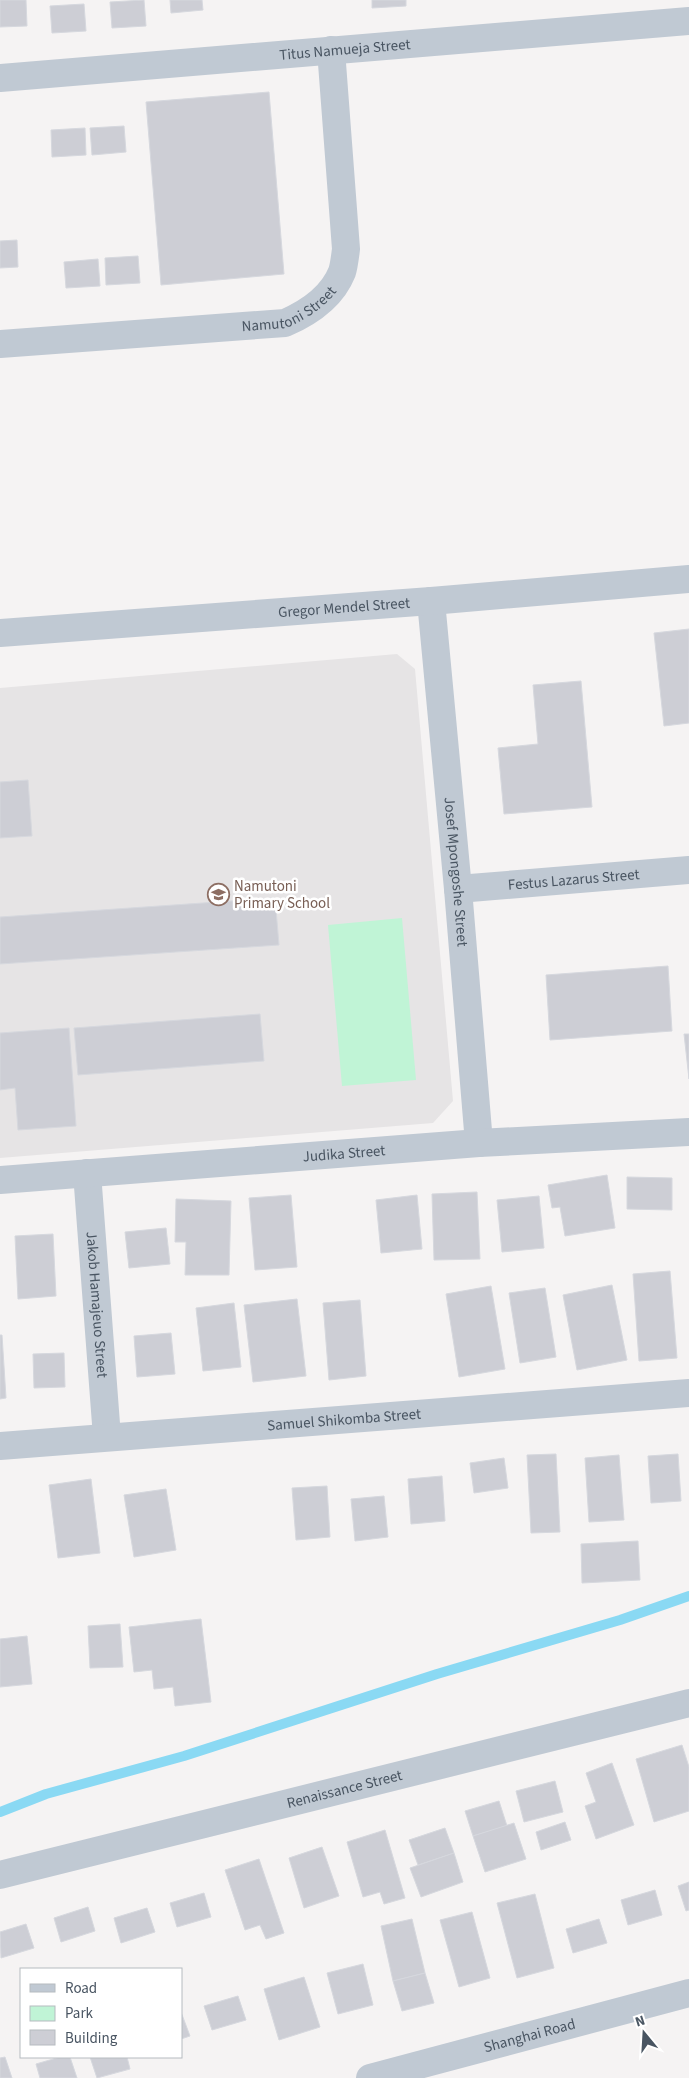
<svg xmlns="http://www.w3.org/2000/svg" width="689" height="2078" font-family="'Source Sans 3',sans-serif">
  <rect width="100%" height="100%" fill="#f5f3f3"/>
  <path fill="#e6e4e5" d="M397 654 415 669 453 1101 433 1123 0 1158V688Z"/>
  <path fill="#c0f4d6" d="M402 918 416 1080 342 1086 328 925Z"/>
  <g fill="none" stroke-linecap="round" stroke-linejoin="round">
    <path stroke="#8ad9f3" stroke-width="10" d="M0 1812 46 1794 184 1756 437 1674 620 1620 689 1596"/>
  </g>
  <g fill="#cdced5" stroke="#d6d8de">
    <path d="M0 0H26L27 26 0 27Z"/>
    <path d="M144 0 146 26 112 28 110 2Z"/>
    <path d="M170 0H202L203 10 171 13Z"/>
    <path d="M372 0H406V6L372 8Z"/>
    <path d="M84 4 86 31 52 33 50 6Z"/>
    <path d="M269 92 284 274 161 285 146 102Z"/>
    <path d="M124 126 126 152 92 155 90 128Z"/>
    <path d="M85 128 86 155 52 157 51 130Z"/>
    <path d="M17 240 18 267 0 268V241Z"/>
    <path d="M138 256 140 283 106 285 105 258Z"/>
    <path d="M98 259 100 286 66 288 64 262Z"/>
    <path d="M689 629V723L664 726 654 633Z"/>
    <path d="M581 681 592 807 504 814 498 748 538 744 533 685Z"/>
    <path d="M28 780 32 836 0 838V782Z"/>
    <path d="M275 898 279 945 0 964V917Z"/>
    <path d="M668 966 672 1031 550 1040 546 975Z"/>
    <path d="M260 1014 264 1061 78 1075 74 1028Z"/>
    <path d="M69 1028 76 1126 18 1130 15 1088 0 1090V1033Z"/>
    <path d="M684 1034H689V1079Z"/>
    <path d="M607 1175 615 1228 565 1236 560 1207 552 1208 548 1185Z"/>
    <path d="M627 1177 672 1178V1210L627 1209Z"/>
    <path d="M477 1192 480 1259 434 1260 432 1194Z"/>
    <path d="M291 1195 297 1267 255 1270 249 1198Z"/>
    <path d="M417 1195 422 1249 381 1253 376 1200Z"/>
    <path d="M539 1196 544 1248 502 1252 497 1200Z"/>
    <path d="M176 1199 231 1201 229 1275H185L186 1242H175Z"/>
    <path d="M166 1228 170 1264 129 1268 125 1232Z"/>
    <path d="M53 1234 56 1296 18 1299 15 1236Z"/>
    <path d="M670 1271 677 1358 639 1361 633 1274Z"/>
    <path d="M612 1285 627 1360 577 1370 563 1295Z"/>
    <path d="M491 1286 505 1369 459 1377 446 1294Z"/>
    <path d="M545 1288 556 1357 520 1363 509 1293Z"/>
    <path d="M297 1299 306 1376 253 1382 244 1305Z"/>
    <path d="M360 1300 366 1376 329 1380 323 1303Z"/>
    <path d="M234 1303 241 1367 203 1371 196 1308Z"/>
    <path d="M171 1333 175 1374 137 1377 134 1336Z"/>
    <path d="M0 1335H2L6 1398 0 1399Z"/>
    <path d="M64 1353 65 1387 34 1388 33 1354Z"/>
    <path d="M556 1454 560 1532 531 1533 527 1455Z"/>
    <path d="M678 1454 681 1501 651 1503 648 1456Z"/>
    <path d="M619 1455 624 1520 589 1522 585 1458Z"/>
    <path d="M504 1458 508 1488 474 1493 470 1463Z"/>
    <path d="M442 1476 445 1521 411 1524 408 1479Z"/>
    <path d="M91 1479 100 1553 58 1558 49 1485Z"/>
    <path d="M327 1486 330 1537 296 1540 292 1488Z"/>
    <path d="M166 1489 176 1550 134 1557 124 1495Z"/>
    <path d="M384 1496 388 1537 355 1541 351 1499Z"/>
    <path d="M638 1541 640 1580 582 1583 581 1544Z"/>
    <path d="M201 1619 211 1702 175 1706 173 1687 154 1689 152 1670 134 1672 129 1627Z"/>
    <path d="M120 1624 123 1667 90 1668 88 1626Z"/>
    <path d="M27 1636 32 1684 0 1687V1639Z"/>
    <path d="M682 1745 689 1767V1811L654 1822 636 1759Z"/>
    <path d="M612 1763 634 1825 596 1839 585 1806 596 1802 586 1773Z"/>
    <path d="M555 1781 563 1812 524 1822 516 1791Z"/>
    <path d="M499 1801 507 1826 473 1836 465 1811Z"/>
    <path d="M565 1822 571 1840 541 1850 536 1832Z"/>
    <path d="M514 1823 526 1859 485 1872 473 1836Z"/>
    <path d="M445 1828 454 1853 418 1865 409 1840Z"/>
    <path d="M385 1830 405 1898 384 1904 380 1892 363 1897 347 1842Z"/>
    <path d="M322 1847 339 1896 304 1908 289 1858Z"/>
    <path d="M454 1853 463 1882 421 1897 410 1868Z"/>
    <path d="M259 1859 284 1933 266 1939 260 1925 245 1930 225 1870Z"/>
    <path d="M689 1882V1910L686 1911 678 1886Z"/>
    <path d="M655 1890 662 1915 628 1925 621 1900Z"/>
    <path d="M204 1893 211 1917 177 1927 170 1903Z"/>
    <path d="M535 1894 554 1968 517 1978 497 1903Z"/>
    <path d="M88 1907 95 1931 61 1942 54 1918Z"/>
    <path d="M147 1908 155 1932 121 1943 114 1918Z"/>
    <path d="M472 1912 490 1978 459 1987 440 1920Z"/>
    <path d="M412 1919 425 1973 393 1981 381 1926Z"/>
    <path d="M599 1919 607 1943 573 1953 566 1929Z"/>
    <path d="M26 1924 34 1948 1 1958 0 1932Z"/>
    <path d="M363 1964 373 2005 338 2014 327 1973Z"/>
    <path d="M425 1973 434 2003 402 2011 393 1981Z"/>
    <path d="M304 1977 320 2027 279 2040 264 1989Z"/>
    <path d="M238 1996 246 2020 212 2030 204 2006Z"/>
    <path d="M181 2012 190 2036 181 2039Z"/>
    <path d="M5 2057 12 2078H0V2058Z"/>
    <path d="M60 2057H70L77 2078H40L36 2064Z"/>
    <path d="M90 2057H127L130 2069 97 2078Z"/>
  </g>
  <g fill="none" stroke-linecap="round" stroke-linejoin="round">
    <g stroke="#c0c9d3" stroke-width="28">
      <path id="s1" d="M0 78 689 21"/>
      <path id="s2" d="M0 344 285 323C308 313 332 297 342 272 344 266 345 257 346 249L331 50"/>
      <path id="s3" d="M431 601 458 889 479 1143"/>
      <path id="s4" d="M0 633 431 601 689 579"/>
      <path id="s5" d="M458 889 689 870"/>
      <path id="s6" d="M87 1173 107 1437"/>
      <path id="s7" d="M0 1180 479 1143 689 1132"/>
      <path id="s8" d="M0 1446 689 1393"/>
      <path id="s9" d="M0 1875 689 1703"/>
      <path id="s10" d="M370 2078 689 1993"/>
    </g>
  </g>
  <defs>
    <symbol id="school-ring" viewBox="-11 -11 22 22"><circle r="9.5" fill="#fff" stroke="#8d6e63" stroke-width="1.5"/><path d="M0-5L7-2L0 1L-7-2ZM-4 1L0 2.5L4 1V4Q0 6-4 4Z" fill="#8d6e63"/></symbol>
  </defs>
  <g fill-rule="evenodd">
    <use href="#school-ring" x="206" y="882" width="25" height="25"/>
  </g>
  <g text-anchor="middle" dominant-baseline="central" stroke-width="5" stroke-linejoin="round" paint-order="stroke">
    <g font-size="15" fill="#495562" stroke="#fff">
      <text stroke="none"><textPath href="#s1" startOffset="346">Titus Namueja Street</textPath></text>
      <text stroke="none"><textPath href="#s2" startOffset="294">Namutoni Street</textPath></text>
      <text stroke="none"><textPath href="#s4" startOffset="345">Gregor Mendel Street</textPath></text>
      <text stroke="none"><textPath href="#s3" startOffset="272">Josef Mpongoshe Street</textPath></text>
      <text stroke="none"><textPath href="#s5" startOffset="116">Festus Lazarus Street</textPath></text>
      <text stroke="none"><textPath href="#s7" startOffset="345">Judika Street</textPath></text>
      <text stroke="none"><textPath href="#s6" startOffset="132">Jakob Hamajeuo Street</textPath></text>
      <text stroke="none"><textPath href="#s8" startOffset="345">Samuel Shikomba Street</textPath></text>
      <text stroke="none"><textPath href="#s9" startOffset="355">Renaissance Street</textPath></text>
      <text stroke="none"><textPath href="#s10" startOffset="165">Shanghai Road</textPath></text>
    </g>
    <g font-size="15" fill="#785e54" stroke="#fff" text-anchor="start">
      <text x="234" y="886">Namutoni<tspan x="234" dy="17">Primary School</tspan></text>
    </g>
  </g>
  <rect x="20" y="1968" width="162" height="90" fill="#ffffff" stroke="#b6bbc0"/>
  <rect x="30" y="1984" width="25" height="8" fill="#c0c9d3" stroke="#b6bbc0"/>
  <text x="65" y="1993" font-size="15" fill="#495562">Road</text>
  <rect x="30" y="2006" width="25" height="15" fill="#c0f4d6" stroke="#b6bbc0"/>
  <text x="65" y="2018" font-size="15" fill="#495562">Park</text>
  <rect x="30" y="2030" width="25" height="15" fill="#cdced5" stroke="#b6bbc0"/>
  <text x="65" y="2043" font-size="15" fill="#495562">Building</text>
  <g transform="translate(644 2033) rotate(342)" stroke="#ffffff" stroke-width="4" paint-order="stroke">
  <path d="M0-4L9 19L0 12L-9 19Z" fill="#495562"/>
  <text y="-8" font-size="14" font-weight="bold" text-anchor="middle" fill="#495562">N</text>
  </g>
</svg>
